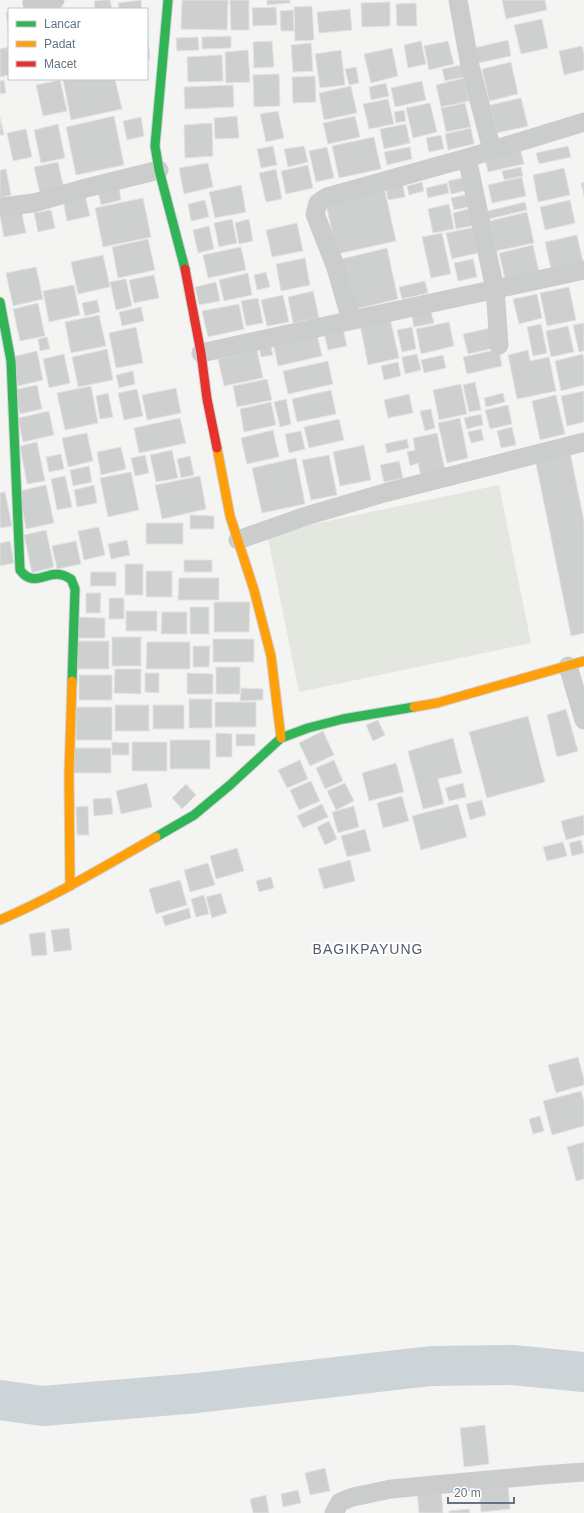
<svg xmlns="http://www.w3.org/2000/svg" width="584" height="1513" font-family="Arial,sans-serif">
  <rect width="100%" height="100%" fill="#f4f4f2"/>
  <path fill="#e3e7e0" d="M499 485 531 643 299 692 267 534Z"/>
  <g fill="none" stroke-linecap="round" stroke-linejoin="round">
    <path stroke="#ccd4d7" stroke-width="40" d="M0 1400 43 1406 197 1393 431 1366 513 1365 584 1372"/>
  </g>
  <g fill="#cecfcf" stroke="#e3e3e2">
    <path d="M101 0H110L112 9H95L94 1Z"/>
    <path d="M141 0 142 9H119L118 3Z"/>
    <path d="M182 0H228L227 30 181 29Z"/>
    <path d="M230 0H249V30H231Z"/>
    <path d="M267 0H290V3L267 5Z"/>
    <path d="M502 0H545L547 10 506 19Z"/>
    <path d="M390 2V26L362 27 361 3Z"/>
    <path d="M416 3 417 26H397L396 4Z"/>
    <path d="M312 6 314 40 295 41 294 7Z"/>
    <path d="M276 7 277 25 253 26 252 8Z"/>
    <path d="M350 9 352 30 319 33 317 12Z"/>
    <path d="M293 10 294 31H281L280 11Z"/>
    <path d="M9 12V35L6 13Z"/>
    <path d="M542 19 548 48 521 54 514 25Z"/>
    <path d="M147 30 150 59H147Z"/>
    <path d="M231 36V48L202 49V37Z"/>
    <path d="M198 37 199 50 177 51 176 38Z"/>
    <path d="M508 40 511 56 478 63 474 48Z"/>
    <path d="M272 41 274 67 254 68 253 42Z"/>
    <path d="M421 41 426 64 408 68 404 45Z"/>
    <path d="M448 41 454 64 429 70 424 46Z"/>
    <path d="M311 43 313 71 293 72 291 45Z"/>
    <path d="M582 46 584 54V70L564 75 559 51Z"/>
    <path d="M7 47 9 56V75L0 77V49Z"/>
    <path d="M392 48 398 76 371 83 364 54Z"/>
    <path d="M248 50 250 82 226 83 225 52Z"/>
    <path d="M341 50 345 85 320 88 315 54Z"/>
    <path d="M222 55 223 81 188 82 187 57Z"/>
    <path d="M511 62 518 94 489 101 482 69Z"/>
    <path d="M461 65 464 77 445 81 442 69Z"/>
    <path d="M356 67 359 83 349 85 345 69Z"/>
    <path d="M279 74 280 106 254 107 253 75Z"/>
    <path d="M315 76 316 102 293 103 292 77Z"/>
    <path d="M464 78 469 101 441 107 436 85Z"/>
    <path d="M67 79H115L122 109 71 120 63 80Z"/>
    <path d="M4 80 6 93 0 94V81Z"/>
    <path d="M60 80 67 111 43 116 36 85Z"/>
    <path d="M422 81 426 100 395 107 391 88Z"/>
    <path d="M386 83 389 96 371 100 369 87Z"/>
    <path d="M233 85 234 107 185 109 184 87Z"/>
    <path d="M351 86 357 113 324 120 319 93Z"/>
    <path d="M521 98 528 126 497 133 490 105Z"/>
    <path d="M388 99 394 124 369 129 363 104Z"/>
    <path d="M430 103 437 132 413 138 406 108Z"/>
    <path d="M465 103 471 127 446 132 441 108Z"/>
    <path d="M404 110 406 121 396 123 394 112Z"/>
    <path d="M278 111 284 138 266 142 260 114Z"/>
    <path d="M114 116 124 165 76 175 66 127Z"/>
    <path d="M237 116 239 138 215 139 214 118Z"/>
    <path d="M355 116 360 137 328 144 323 123Z"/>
    <path d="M0 117 4 135H0Z"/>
    <path d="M141 117 144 136 127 140 123 121Z"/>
    <path d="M212 123 213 156 185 158 184 125Z"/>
    <path d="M58 124 65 158 41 163 34 130Z"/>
    <path d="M406 124 410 143 384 149 380 129Z"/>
    <path d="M471 128 474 144 448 150 445 134Z"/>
    <path d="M26 129 32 157 13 161 7 133Z"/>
    <path d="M441 135 444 149 429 152 426 138Z"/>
    <path d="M374 137 381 169 339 178 332 146Z"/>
    <path d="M273 146 277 165 261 168 257 149Z"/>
    <path d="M304 146 308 162 288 167 284 149Z"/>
    <path d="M568 146 571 157 539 164 536 153Z"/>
    <path d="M327 147 334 178 316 182 309 151Z"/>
    <path d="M410 147 412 159 387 165 384 152Z"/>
    <path d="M520 147 524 164 488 172 484 155Z"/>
    <path d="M58 162 64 189 40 194 34 167Z"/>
    <path d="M208 163 213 187 184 194 179 168Z"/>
    <path d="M308 165 313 188 286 194 281 171Z"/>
    <path d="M521 167 523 176 504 180 502 171Z"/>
    <path d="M564 168 570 195 538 202 533 175Z"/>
    <path d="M6 169 11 195 0 198V170Z"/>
    <path d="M276 169 282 199 266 202 259 173Z"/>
    <path d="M467 177 469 190 451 194 448 181Z"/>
    <path d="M522 177 526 196 492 203 488 185Z"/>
    <path d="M118 181 121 200 101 205 97 186Z"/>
    <path d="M422 182 424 191 409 195 407 186Z"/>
    <path d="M584 182V197L581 183Z"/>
    <path d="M447 183 449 193 428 198 426 188Z"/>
    <path d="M241 185 246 212 215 218 209 192Z"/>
    <path d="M403 185 405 197 388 200 386 189Z"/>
    <path d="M384 187 396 241 337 254 325 200Z"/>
    <path d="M469 194 472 206 454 210 451 198Z"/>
    <path d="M85 195 90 216 67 221 63 200Z"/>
    <path d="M143 198 151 237 103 247 95 208Z"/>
    <path d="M205 200 209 217 191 221 188 204Z"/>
    <path d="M570 200 575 223 545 230 540 207Z"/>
    <path d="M525 202 527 210 489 219 488 211Z"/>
    <path d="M449 204 454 229 433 233 428 209Z"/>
    <path d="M472 208 476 225 456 229 453 213Z"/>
    <path d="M21 209 26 233 4 237 0 216Z"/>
    <path d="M51 210 55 228 38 232 34 213Z"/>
    <path d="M527 212 534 243 496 251 490 221Z"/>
    <path d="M232 219 237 243 219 247 214 223Z"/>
    <path d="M249 219 253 241 239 244 235 223Z"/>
    <path d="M297 223 303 251 272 257 266 230Z"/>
    <path d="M209 226 214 249 198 253 193 230Z"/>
    <path d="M476 227 482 252 452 259 446 233Z"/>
    <path d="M442 233 451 274 431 278 422 237Z"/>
    <path d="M577 235 583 262 551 269 545 242Z"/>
    <path d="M148 239 155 270 118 278 112 247Z"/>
    <path d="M533 245 540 276 506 284 499 253Z"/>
    <path d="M241 247 246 270 208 278 203 255Z"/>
    <path d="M387 248 398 299 352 310 341 259Z"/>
    <path d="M103 255 110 287 78 294 71 262Z"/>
    <path d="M305 258 310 285 281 291 276 264Z"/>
    <path d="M473 259 477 277 458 281 454 263Z"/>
    <path d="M36 267 43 299 13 306 6 273Z"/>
    <path d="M266 272 270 287 257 290 254 275Z"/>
    <path d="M248 273 252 295 224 301 219 280Z"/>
    <path d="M154 275 159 298 134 303 129 280Z"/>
    <path d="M126 279 132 306 116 310 110 282Z"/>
    <path d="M425 281 428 293 402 299 399 287Z"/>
    <path d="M216 282 220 301 199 305 195 287Z"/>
    <path d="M74 285 80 315 49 322 43 291Z"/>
    <path d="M569 287 576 320 547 326 540 293Z"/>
    <path d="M313 291 319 318 293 323 288 297Z"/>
    <path d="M537 294 542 318 519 324 513 299Z"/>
    <path d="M283 295 289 322 267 326 261 300Z"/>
    <path d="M258 298 263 323 246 326 241 301Z"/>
    <path d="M97 300 100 312 85 316 82 303Z"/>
    <path d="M38 303 45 336 20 341 13 309Z"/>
    <path d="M239 304 244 329 208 337 202 311Z"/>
    <path d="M141 307 144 321 122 326 119 312Z"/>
    <path d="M430 308 434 323 414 327 411 312Z"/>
    <path d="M99 315 106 346 71 353 65 322Z"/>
    <path d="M390 318 399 358 368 365 360 325Z"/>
    <path d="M449 322 454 346 421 354 416 329Z"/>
    <path d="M584 323V351L579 352 573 325Z"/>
    <path d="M541 324 547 353 533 356 527 327Z"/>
    <path d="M568 326 574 352 551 357 546 331Z"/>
    <path d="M136 327 143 363 116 368 109 333Z"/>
    <path d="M412 327 416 349 402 352 397 330Z"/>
    <path d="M491 328 495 348 468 354 463 334Z"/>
    <path d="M343 329 347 346 328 350 324 333Z"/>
    <path d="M317 334 322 356 278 366 273 343Z"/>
    <path d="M47 337 50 349 40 351 38 339Z"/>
    <path d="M269 340 273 355 261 357 258 343Z"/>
    <path d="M107 349 113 380 78 387 72 357Z"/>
    <path d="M499 349 502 366 467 374 463 357Z"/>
    <path d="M257 350 263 378 224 386 218 359Z"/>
    <path d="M528 350 530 361 549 357 556 391 517 399 508 355Z"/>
    <path d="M37 351 43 380 18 386 12 357Z"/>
    <path d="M64 354 70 383 49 388 43 359Z"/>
    <path d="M417 354 421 370 405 374 402 357Z"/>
    <path d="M583 354 584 361V385L561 391 555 361Z"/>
    <path d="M443 355 446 368 424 373 421 360Z"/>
    <path d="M328 361 333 384 288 394 283 371Z"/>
    <path d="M398 362 401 376 384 380 381 366Z"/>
    <path d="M133 371 135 384 119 388 116 375Z"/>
    <path d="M267 379 272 400 237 407 233 386Z"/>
    <path d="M475 382 481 410 469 412 463 385Z"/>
    <path d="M461 384 467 414 439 420 433 390Z"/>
    <path d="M37 385 42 409 20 414 14 390Z"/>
    <path d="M91 386 98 423 65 430 57 393Z"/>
    <path d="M176 388 181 413 147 420 142 395Z"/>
    <path d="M137 389 143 416 124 420 118 393Z"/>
    <path d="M331 390 336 414 297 422 292 399Z"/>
    <path d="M584 391V422L567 426 561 396Z"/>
    <path d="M108 393 113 417 100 419 96 396Z"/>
    <path d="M503 393 505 402 486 407 484 398Z"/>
    <path d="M409 394 413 413 388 418 384 400Z"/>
    <path d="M556 395 565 434 540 440 532 401Z"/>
    <path d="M286 399 291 424 280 427 274 402Z"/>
    <path d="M271 402 276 425 244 432 240 409Z"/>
    <path d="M508 405 512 424 490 429 485 410Z"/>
    <path d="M431 409 435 428 425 431 420 411Z"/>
    <path d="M49 411 54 435 23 442 18 418Z"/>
    <path d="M481 414 483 425 467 429 464 418Z"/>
    <path d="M180 418 186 443 139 453 134 428Z"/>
    <path d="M460 418 468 458 447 463 438 423Z"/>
    <path d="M339 419 344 440 309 448 304 427Z"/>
    <path d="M512 427 516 445 501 448 497 431Z"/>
    <path d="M481 429 484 440 471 443 468 432Z"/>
    <path d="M273 430 279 457 247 464 241 438Z"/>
    <path d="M301 431 305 449 289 453 285 434Z"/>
    <path d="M87 433 93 461 68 467 62 438Z"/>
    <path d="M437 433 445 470 421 476 418 463 410 466 407 452 415 450 413 438Z"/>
    <path d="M407 439 409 448 387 453 385 444Z"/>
    <path d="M37 442 45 481 27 484 20 446Z"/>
    <path d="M364 445 371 480 340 486 333 452Z"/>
    <path d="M121 447 126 469 101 475 97 452Z"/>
    <path d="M172 450 178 478 156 482 150 455Z"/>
    <path d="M570 452 584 521V633L571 636 535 459Z"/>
    <path d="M61 454 64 469 49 472 46 457Z"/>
    <path d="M145 455 149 473 135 476 131 458Z"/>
    <path d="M329 455 337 495 311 500 302 460Z"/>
    <path d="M190 456 194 475 181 478 177 459Z"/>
    <path d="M296 458 305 504 262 513 252 468Z"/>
    <path d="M399 461 403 478 384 482 380 465Z"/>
    <path d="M89 466 92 482 73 486 70 470Z"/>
    <path d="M131 472 139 510 108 517 100 478Z"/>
    <path d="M65 476 72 507 57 510 51 479Z"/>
    <path d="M200 476 206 509 162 519 155 485Z"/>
    <path d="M46 485 54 523 26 529 19 491Z"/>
    <path d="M94 485 97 503 77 507 74 490Z"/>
    <path d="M5 492 12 526 0 528V493Z"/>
    <path d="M190 515 214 516V529H190Z"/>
    <rect x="146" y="523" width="37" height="21"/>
    <path d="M99 527 105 555 84 560 78 531Z"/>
    <path d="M46 530 54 567 32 573 24 535Z"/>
    <path d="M127 540 130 555 111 559 108 544Z"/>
    <path d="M10 541 14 563 0 566V543Z"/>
    <path d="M76 541 81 564 57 569 52 546Z"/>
    <rect x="184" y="560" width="28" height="12"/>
    <rect x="125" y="564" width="18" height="31"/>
    <rect x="146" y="571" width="26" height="26"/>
    <path d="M91 572H116V586H90Z"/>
    <path d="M179 578H219V600H178Z"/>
    <path d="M86 593H101L100 613H86Z"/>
    <rect x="109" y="598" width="15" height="21"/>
    <path d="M214 602H250L249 632H214Z"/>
    <rect x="190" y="607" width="19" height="27"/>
    <rect x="126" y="611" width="31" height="20"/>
    <path d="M162 612H187V634H161Z"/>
    <path d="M76 617 105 618V638H76Z"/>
    <rect x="112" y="637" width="29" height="29"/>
    <rect x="213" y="639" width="41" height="23"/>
    <rect x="77" y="641" width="32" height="28"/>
    <path d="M147 642H190V669H146Z"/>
    <path d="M193 646H210L209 667H193Z"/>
    <rect x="216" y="667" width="24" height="27"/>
    <path d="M115 669H141V694L114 693Z"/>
    <path d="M145 673H159V693L145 692Z"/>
    <path d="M187 673 213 674V694H187Z"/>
    <rect x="79" y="675" width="33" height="25"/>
    <path d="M241 688 263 689V700L240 701Z"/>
    <rect x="189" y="699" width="23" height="29"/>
    <rect x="215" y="702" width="41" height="25"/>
    <rect x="115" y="705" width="34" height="26"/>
    <rect x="153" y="705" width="31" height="24"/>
    <rect x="76" y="707" width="36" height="33"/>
    <path d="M566 709 578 751 557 757 547 715Z"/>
    <path d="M528 716 545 782 487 798 469 732Z"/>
    <path d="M378 720 385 735 373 741 366 725Z"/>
    <path d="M323 731 334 755 310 766 299 743Z"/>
    <path d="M216 733 232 734V757H216Z"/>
    <rect x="236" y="734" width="19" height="12"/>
    <path d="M453 738 462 773 438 779 444 804 423 809 408 751Z"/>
    <rect x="170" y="740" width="40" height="29"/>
    <path d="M112 742 129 743V755H112Z"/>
    <rect x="132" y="742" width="35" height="29"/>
    <path d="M74 748H111V773H73Z"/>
    <path d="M300 760 308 779 287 788 278 770Z"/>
    <path d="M334 760 343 781 325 789 316 768Z"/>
    <path d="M396 763 404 792 369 801 362 773Z"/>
    <path d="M311 781 320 801 299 810 290 790Z"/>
    <path d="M147 783 152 807 121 814 116 791Z"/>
    <path d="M345 783 354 801 336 810 327 791Z"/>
    <path d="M463 783 466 797 449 801 445 788Z"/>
    <path d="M186 784 196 795 182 809 172 798Z"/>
    <path d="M402 796 409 821 383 828 377 803Z"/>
    <path d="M111 798 113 814 94 816 93 799Z"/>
    <path d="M482 800 486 815 470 820 466 804Z"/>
    <path d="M322 804 328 817 303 828 297 816Z"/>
    <path d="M458 804 467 837 421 850 412 816Z"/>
    <path d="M88 806 89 835H77L76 807Z"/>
    <path d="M354 806 359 827 338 833 332 812Z"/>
    <path d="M584 815V835L566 840 561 821Z"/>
    <path d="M329 821 337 839 325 845 317 827Z"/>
    <path d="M365 829 371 851 347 857 341 836Z"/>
    <path d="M581 840 584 853 572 856 569 843Z"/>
    <path d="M563 842 567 856 547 861 543 847Z"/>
    <path d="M237 848 244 871 216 879 210 856Z"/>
    <path d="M350 860 355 881 324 889 318 869Z"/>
    <path d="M208 863 215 885 190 892 184 870Z"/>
    <path d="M271 877 274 888 259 892 256 881Z"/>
    <path d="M180 880 187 905 156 914 149 889Z"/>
    <path d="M221 893 227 913 212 918 206 897Z"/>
    <path d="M204 895 209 914 196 917 191 899Z"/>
    <path d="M189 908 191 918 165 926 162 916Z"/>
    <path d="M69 928 72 950 54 952 51 930Z"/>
    <path d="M45 932 47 955 32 956 29 934Z"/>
    <path d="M578 1057 584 1079V1085L556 1093 548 1065Z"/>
    <path d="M581 1091 584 1101V1126L552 1135 543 1101Z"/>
    <path d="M540 1116 544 1131 533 1134 529 1119Z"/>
    <path d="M584 1142V1179L576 1181 567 1147Z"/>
    <path d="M485 1425 489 1464 464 1467 460 1428Z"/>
    <path d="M325 1468 330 1491 310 1495 305 1473Z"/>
    <path d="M508 1483 510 1509 481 1512 479 1486Z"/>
    <path d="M441 1488 443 1513H419L417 1491Z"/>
    <path d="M298 1490 301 1503 283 1507 281 1494Z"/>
    <path d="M266 1495 269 1513H253L250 1499Z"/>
    <path d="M469 1509 470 1513H449V1511Z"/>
  </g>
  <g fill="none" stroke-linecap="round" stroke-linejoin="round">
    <defs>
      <g id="fast">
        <path d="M168 0 155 146 159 170 185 269"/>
        <path d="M0 302 11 361 20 570C34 589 47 570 62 575 65 575 68 578 71 579L75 589 72 681"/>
        <path d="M156 837 194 815 230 785 281 738 308 728 343 719 414 707"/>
      </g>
      <g id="slow">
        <path d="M217 448 230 516 254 590 271 656 281 738"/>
        <path d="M414 707 437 703 584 661"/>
        <path d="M70 886 69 775 72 681"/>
        <path d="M0 920C54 897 105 866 156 837"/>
      </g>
      <path id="jam" d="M185 269 201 353 207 399 217 448"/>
    </defs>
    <use href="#fast" stroke="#d0d2d2" stroke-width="11"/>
    <use href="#slow" stroke="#d0d2d2" stroke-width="11"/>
    <use href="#jam" stroke="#d0d2d2" stroke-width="11"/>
    <g stroke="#cbcdcd" stroke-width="19">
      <path d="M458 0 470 66 492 150"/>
      <path d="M32 3 55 0"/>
      <path d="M467 158 495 289 499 345"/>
      <path d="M0 207 34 203 82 189 159 170"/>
      <path d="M351 320 336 268 315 214 318 203 327 197 467 158 584 122"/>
      <path d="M201 353 584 270"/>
      <path d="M238 540 306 516 384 493 584 442"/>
      <path d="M568 666 584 720"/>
      <path d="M334 1513 340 1502 353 1497 391 1489 543 1475 584 1472"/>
    </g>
    <use href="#fast" stroke="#30b455" stroke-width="9"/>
    <use href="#slow" stroke="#ff9f0a" stroke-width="9"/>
    <use href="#jam" stroke="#e5322d" stroke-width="9"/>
  </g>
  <g text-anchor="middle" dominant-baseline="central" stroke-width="4" stroke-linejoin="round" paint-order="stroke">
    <g font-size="14" letter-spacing="1" fill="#515c68" stroke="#fff">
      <text x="368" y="949">BAGIKPAYUNG</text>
    </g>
  </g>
  <rect x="8" y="8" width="140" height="72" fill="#ffffff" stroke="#c1c7cd"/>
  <rect x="16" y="21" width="20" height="6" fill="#30b455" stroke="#c1c7cd"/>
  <text x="44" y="28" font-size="12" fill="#637383">Lancar</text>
  <rect x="16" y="41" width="20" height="6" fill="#ff9f0a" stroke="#c1c7cd"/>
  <text x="44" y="48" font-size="12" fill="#637383">Padat</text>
  <rect x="16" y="61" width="20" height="6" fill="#e5322d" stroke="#c1c7cd"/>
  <text x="44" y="68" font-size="12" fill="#637383">Macet</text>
  <path d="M448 1497v6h66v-6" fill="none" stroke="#637383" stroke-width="2"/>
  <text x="454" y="1497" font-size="12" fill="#637383" stroke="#ffffff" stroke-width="3" paint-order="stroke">20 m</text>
</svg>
